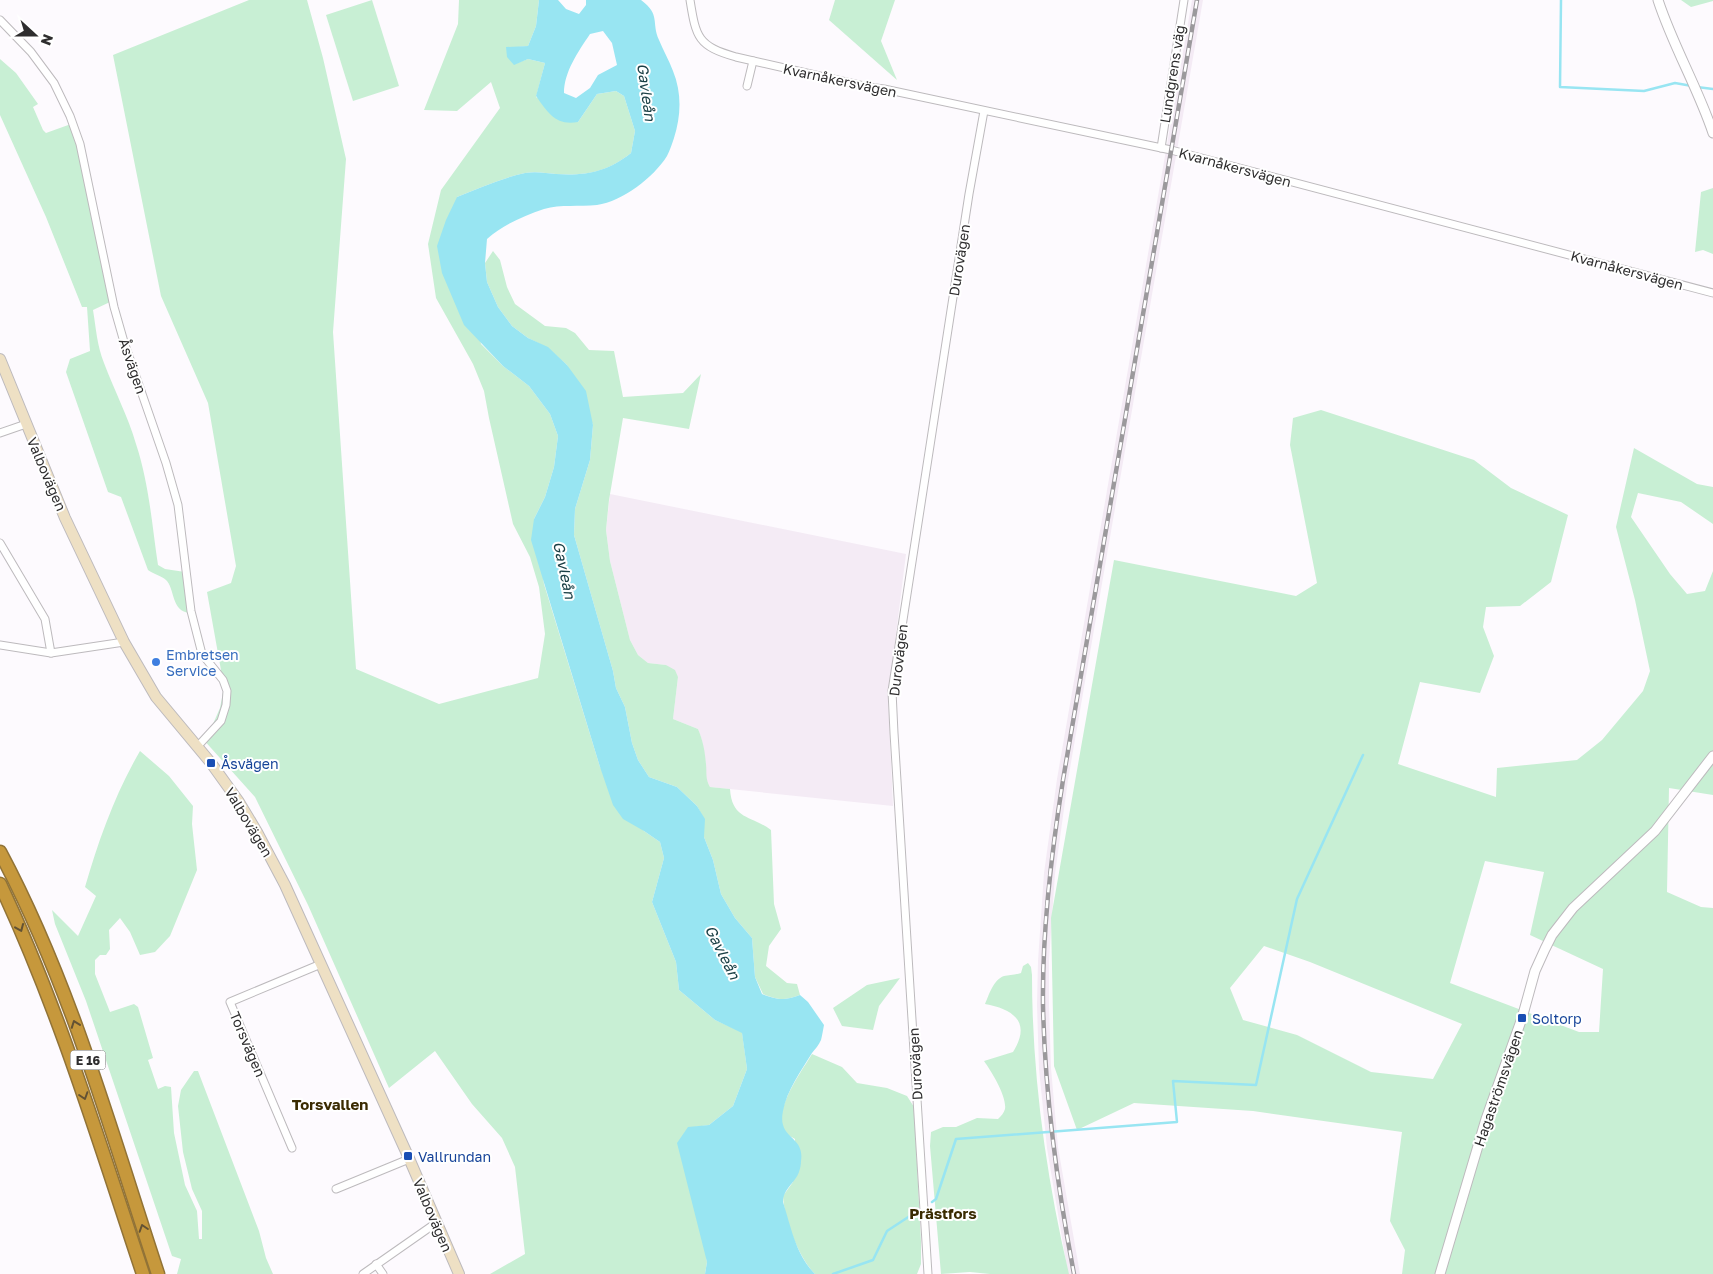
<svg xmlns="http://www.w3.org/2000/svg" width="1713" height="1274" font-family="'Golos Text',sans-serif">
  <rect width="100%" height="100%" fill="#fdfafe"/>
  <g fill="#f4ebf5">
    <path d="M1192 0H1203L1068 780 1055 874 1049 961V1005L1051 1068 1058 1147 1080 1274H1068L1047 1148 1039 1069 1037 1005 1038 961 1044 873 1057 779Z"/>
    <path d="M610 494 906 554 888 698 893 806 710 787 706 779V765L702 740 698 729 673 719 678 677 666 665 648 663 638 655 630 640 610 561 606 530Z"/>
  </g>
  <g fill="#c8efd4" fill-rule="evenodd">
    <path d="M249 0H307L323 58 346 159 333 332 356 669 439 704 538 678 545 634 539 587 530 557 513 524 489 418 484 391 473 364 436 298 428 244 441 190 500 108 491 82 457 111 424 110 458 24 459 0H539L536 26 528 46 518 47 514 64 528 59 545 63 536 97 578 122 597 94 616 91 624 96 635 131 631 153C607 172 586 176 556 174 547 173 535 171 525 173 502 178 479 188 457 197L481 344 503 366 529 386 550 414 558 436 554 467 545 497 534 519 544 584 600 767 644 831 660 842 664 858 652 902 676 962 679 990 715 1020 742 1032 747 1069 733 1106 709 1125 688 1128 707 1262 705 1274H490L525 1254 515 1167 502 1138 472 1104 435 1051 389 1088 308 905 255 797 202 738 213 724 220 708 224 687 207 592 231 583 236 566 208 403 161 296 113 55Z"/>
    <path d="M372 0 399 86 353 101 326 15Z"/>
    <path d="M835 0H895L881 41 897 80 829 20Z"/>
    <path d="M1681 0H1713V1L1691 7Z"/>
    <path d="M0 59 16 73 38 104 33 107 43 130 46 133 71 124 82 161 110 302 93 310C96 328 97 346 104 363 114 390 128 416 136 444 149 483 152 525 158 565L165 569 185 572 190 613C171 612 175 588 166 580 163 577 152 573 148 570L121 497 108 492 66 372 70 359 90 351 87 307H82L46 217 0 115Z"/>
    <path d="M1713 188V254L1703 250 1695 252 1701 192Z"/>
    <path d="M493 251 500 260 507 287 515 304 545 326 566 328 575 333 589 350 614 351 623 397 683 393 701 374 689 429 623 418 609 500 606 530 610 561 630 640 638 655 648 663 666 665 675 670 678 677 673 719 698 729C703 740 705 752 706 764 707 773 705 778 710 787L730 789C732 820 751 815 771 830L774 904 781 929 769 946 766 966 787 983 797 984 800 995C784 1001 778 1000 763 994L755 977 752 938 735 918 721 894 713 860 704 837V819L697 806 677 787 649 777 638 760 632 743 625 707 616 688 613 671 574 535 575 509 590 460 593 425 567 365 548 348 528 338 512 326 498 307 487 282 485 263Z"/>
    <path d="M1321 410 1474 460 1511 488 1568 515 1551 582 1520 606 1486 607 1483 627 1494 656 1480 693 1420 682 1398 764 1496 797 1497 768 1577 760 1602 740 1643 691 1650 671 1635 600 1616 527 1634 448 1697 484 1713 487V524L1681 502 1638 493 1631 517 1670 574 1687 594 1705 591 1713 571V795L1669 788 1667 892 1701 907 1713 908V1274H1402L1405 1250 1390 1221 1402 1132 1253 1111 1134 1103 1077 1130 1054 1066 1051 918 1114 560 1296 596 1317 583 1290 445 1293 418ZM1485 861 1544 872 1530 935 1603 969 1599 1032H1579L1450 983ZM1264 946 1310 962 1462 1024 1433 1079 1371 1072 1297 1035 1243 1020 1230 988Z"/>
    <path d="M140 751 169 776 193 806 192 824 197 870 170 936 155 952 140 955 130 932 120 918 109 930 110 949 106 955H100L95 960V974L110 1012 134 1004 138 1007 153 1058 148 1060 158 1089 165 1086 171 1087 174 1133 185 1185 197 1211 199 1239H202V1211L192 1189 183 1152 178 1106 181 1090 194 1071H198L259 1231 266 1258 273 1274H177L181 1259 172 1256 86 1001 55 924 52 910 78 936 96 896 85 887C99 839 115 794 140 751Z"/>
    <path d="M1028 963 1031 967 1032 975C1032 1076 1046 1176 1069 1274H990L970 1272 941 1274 930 1146 931 1132 943 1127H956L977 1118 998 1119C1001 1116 1004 1113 1005 1109 1007 1096 991 1071 984 1061L1013 1052C1032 1022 1013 1009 985 1004 989 995 993 980 1004 976 1009 975 1015 975 1021 973L1023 966Z"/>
    <path d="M900 978 879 1006 873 1030 842 1026 833 1008 867 985Z"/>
    <path d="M812 1054 842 1067 857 1083 887 1088 907 1096 914 1107 921 1242V1264L917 1274H815C799 1258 784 1219 783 1196L793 1182 795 1139C792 1137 787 1135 785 1132 771 1112 802 1071 812 1054Z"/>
  </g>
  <path fill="#98e5f2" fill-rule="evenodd" d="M539 0H558L566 9 579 14 586 5V0H641C661 15 651 22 659 40 663 50 669 60 673 71 682 93 681 116 674 138 672 144 670 150 667 156 653 178 623 201 597 205 579 207 561 204 544 209 523 216 503 225 487 239L485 263 487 282 498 307 512 326 528 338 548 347 567 365 586 391 593 425 590 460 575 509 574 535 613 671 616 688 625 707 632 743 638 760 649 777 677 787 697 806 705 819 704 837 713 860 721 894 735 918 752 938 755 977 762 994C778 1000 784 1001 800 995L808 1002 824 1025C823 1030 822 1036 821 1040 819 1045 815 1049 812 1053 801 1071 787 1090 783 1111 777 1140 805 1135 801 1161 801 1165 800 1169 799 1172 795 1183 783 1189 783 1202 791 1227 796 1255 815 1274H705L707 1262 677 1143 688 1127 709 1125 733 1106 747 1069 742 1033 715 1020 679 990 676 962 652 902 664 858 660 842 644 831 623 819 613 805 600 767 531 540 534 519 545 497 554 467 558 436 550 414 529 386 503 366 464 325 442 273 437 246 446 220 457 197C479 188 502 178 525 173 535 171 547 173 556 174 585 176 607 172 631 153L635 131 624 96 616 91 597 94 578 122C556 126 548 113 536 96L545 63 528 59 514 65 507 57 506 47 528 46 536 26ZM603 31 612 43 617 65 598 75 590 88 576 98 564 93C564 72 578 52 590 34Z"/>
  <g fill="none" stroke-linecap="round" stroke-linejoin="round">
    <g stroke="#98e5f2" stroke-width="2.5">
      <path d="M1561 0 1560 87 1644 91 1675 83 1692 86"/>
      <path d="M1697 87 1713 89"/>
      <path d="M932 1202 936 1199 956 1139 1177 1122 1173 1081 1256 1085 1297 899 1363 755"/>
      <path d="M833 1274 873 1260 887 1231 919 1210"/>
    </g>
    <defs>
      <g id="minor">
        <path d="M690 0C696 38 698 46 736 57L868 87 884 89 1171 150 1713 293"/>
        <path d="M0 20 31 52 54 83 70 116 80 144 114 307 124 342 166 463 178 505 191 611 202 654 223 680 227 691 226 705 221 721 197 747"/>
        <path d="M747 86 753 61"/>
        <path d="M1161 148 1184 0"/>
        <path d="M0 433 26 424"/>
        <path d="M0 543 45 619 51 653 124 642"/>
        <path d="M0 645 51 653"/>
        <path d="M292 1148 230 1002 321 964"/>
        <path d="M336 1189 409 1159"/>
        <path d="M376 1264 383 1274"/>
        <path d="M363 1274 436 1223"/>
        <path d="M928 1274 894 733 892 691 969 194 984 111"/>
      </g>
      <g id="tertiary">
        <path d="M1658 0C1673 46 1698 88 1713 133"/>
        <path d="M1440 1274 1486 1119 1522 1018 1535 971 1545 949 1552 935 1573 908 1655 831 1713 756"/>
      </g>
      <path id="secondary" d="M0 359 65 518 124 642 156 697 211 763 239 802 257 832 285 885 408 1156 459 1274"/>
      <g id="motorway">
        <path d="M0 852C71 985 111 1132 158 1274"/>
        <path d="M0 884C59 1009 99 1142 143 1274"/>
      </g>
    </defs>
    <use href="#minor" stroke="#bdbabd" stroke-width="9"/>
    <use href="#tertiary" stroke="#bdbabd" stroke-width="11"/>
    <use href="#secondary" stroke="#bdbabd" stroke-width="12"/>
    <use href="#motorway" stroke="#917337" stroke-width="15"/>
    <use href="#minor" stroke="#fff" stroke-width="7"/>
    <use href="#tertiary" stroke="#fff" stroke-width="9"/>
    <use href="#secondary" stroke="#eee0c4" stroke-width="10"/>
    <use href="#motorway" stroke="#c6983c" stroke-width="12"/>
    <defs>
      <path id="rail" d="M1074 1274C1057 1185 1045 1097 1043 1006 1042 930 1051 855 1063 780L1197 0"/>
    </defs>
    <use href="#rail" stroke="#9b999c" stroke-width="4.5"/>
    <use href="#rail" stroke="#fff" stroke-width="2.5" stroke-dasharray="8" stroke-linecap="butt"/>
  </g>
  <defs><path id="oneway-chevron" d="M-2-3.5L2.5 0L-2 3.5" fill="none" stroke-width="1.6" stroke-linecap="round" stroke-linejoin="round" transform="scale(1.25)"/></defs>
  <g stroke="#635233">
    <use href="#oneway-chevron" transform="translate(20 928) rotate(67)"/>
    <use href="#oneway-chevron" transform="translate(75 1024) rotate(-110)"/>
    <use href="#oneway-chevron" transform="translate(84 1096) rotate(72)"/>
    <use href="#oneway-chevron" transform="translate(143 1228) rotate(-108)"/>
  </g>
  <circle fill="#3f7fe0" stroke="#fff" stroke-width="2" cx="156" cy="662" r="5"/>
  <g fill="#1a4fb4" stroke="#fff" stroke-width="2">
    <rect x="206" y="758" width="10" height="10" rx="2.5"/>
    <rect x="1517" y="1013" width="10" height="10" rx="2.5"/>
    <rect x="403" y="1151" width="10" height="10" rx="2.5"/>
  </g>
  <g text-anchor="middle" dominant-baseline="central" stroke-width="4" stroke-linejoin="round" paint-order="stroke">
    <rect fill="#fff" stroke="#6d6c6d" stroke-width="1" x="70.5" y="1050.5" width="35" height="19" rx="4"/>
    <g font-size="12" font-weight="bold" fill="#2e2d2e">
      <text x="88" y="1060">E 16</text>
    </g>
    <g font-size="14" fill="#2e2d2e" stroke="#fff">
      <text transform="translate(1172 74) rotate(-81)">Lundgrens väg</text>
      <text transform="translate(840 80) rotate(12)">Kvarnåkersvägen</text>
      <text transform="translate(1235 167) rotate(15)">Kvarnåkersvägen</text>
      <text transform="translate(959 260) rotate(-81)">Durovägen</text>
      <text transform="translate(1627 270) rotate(15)">Kvarnåkersvägen</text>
      <text transform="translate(133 366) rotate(71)">Åsvägen</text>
      <text transform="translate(47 474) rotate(67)">Valbovägen</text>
      <text transform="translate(898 660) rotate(-83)">Durovägen</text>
      <text transform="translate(249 822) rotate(59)">Valbovägen</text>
      <text transform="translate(248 1044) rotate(67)">Torsvägen</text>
      <text transform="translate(915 1064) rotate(-93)">Durovägen</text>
      <text transform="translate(1498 1088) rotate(-71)">Hagaströmsvägen</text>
      <text transform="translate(433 1215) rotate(67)">Valbovägen</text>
    </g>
    <g font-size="14" fill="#366cbe" stroke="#fff" text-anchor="start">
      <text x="166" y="654">Embretsen<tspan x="166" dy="16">Service</tspan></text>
    </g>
    <g font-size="14" fill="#164399" stroke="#fff" text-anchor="start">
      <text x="221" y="763">Åsvägen</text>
      <text x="1532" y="1018">Soltorp</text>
      <text x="418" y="1156">Vallrundan</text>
    </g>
    <g font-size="15" font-style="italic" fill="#1b4046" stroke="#fff">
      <text transform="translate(647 92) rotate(82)">Gavleån</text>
      <text transform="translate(565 570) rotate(78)">Gavleån</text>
      <text transform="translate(723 952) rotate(63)">Gavleån</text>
    </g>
    <g font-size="15" font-weight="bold" fill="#3a2b01" stroke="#fff">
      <text x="330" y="1104">Torsvallen</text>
      <text x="943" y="1213">Prästfors</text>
    </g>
  </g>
  <g transform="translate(35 35) rotate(111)" stroke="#ffffff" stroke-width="4" paint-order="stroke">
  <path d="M0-4L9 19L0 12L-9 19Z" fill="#2e2d2e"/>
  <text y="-8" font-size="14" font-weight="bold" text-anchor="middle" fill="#2e2d2e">N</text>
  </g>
</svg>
